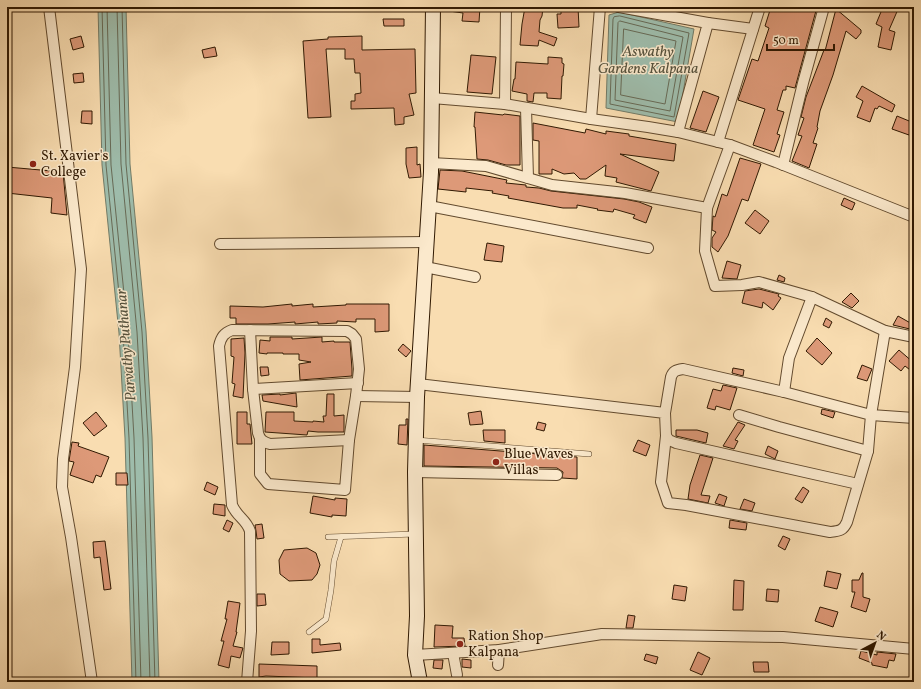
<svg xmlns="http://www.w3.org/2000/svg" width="921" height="689" font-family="Vollkorn,serif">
  <rect width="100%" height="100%" fill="#f9ddb1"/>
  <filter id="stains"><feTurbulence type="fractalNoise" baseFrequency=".005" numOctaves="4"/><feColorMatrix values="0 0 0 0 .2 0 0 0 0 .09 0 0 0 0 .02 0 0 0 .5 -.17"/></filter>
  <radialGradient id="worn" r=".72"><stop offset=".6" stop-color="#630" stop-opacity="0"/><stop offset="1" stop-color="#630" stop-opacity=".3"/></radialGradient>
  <g fill="#9ebcab" stroke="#727b67">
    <path d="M98 7H126L130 164 146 331 152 437 159 682H132L125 438 119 333 102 165Z"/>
    <path d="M619 12 694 29 678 122 606 108 609 15Z"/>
  </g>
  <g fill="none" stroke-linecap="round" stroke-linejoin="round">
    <g stroke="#676a56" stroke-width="1">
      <path d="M102 7 106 165 123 333 129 438 136 682"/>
      <path d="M107 7 111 165 128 333 134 438 141 682"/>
      <path d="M117 7 121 164 137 332 143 438 150 682"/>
      <path d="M122 7 126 164 142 332 148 438 155 682"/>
      <path d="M620 16 689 33 674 117 610 104 613 19 614 17Z"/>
      <path d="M620 21 683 37 670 111 615 100 618 23Z"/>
      <path d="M624 29 676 41 665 104 621 95Z"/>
    </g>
  </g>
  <g fill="#dd9978" stroke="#301902">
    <path d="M449 7H480L479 22 462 21 463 13 449 11Z"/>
    <path d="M525 7H543L542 16 540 20 539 32 557 38 554 46 539 40 538 46 520 45 522 24Z"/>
    <path d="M561 7H578L579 27 558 28 557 14H561Z"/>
    <path d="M771 7H817L795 88 786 86V90H783L777 110 784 112 777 134 780 135 774 152 753 145 765 109 738 100 752 59 758 61 769 28 765 26Z"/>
    <path d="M883 7H899L889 30 895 32 891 50 878 47 882 27 876 24Z"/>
    <path d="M836 9 861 30V33L856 39 846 31 833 75 820 111 817 127 818 128 813 143 817 144 809 168 792 161 802 136 798 135 804 118 801 117 806 97 824 50 825 51Z"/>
    <path d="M383 19H404V26H384Z"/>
    <path d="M81 36 84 47 73 50 70 39Z"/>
    <path d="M362 36V50L415 49 416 93 409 94 414 115 404 117V124L395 125 394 108 351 109V101H355V94L361 93 360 73H355L354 59H345V49H326L331 117 308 118 303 41 328 39V37Z"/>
    <path d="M215 47 217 56 204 58 202 50Z"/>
    <path d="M471 55 496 57 492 94 467 92Z"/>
    <path d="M548 57 562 58V63L564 64 563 76H562L561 99 547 98V93H534L533 102 527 101V94L512 91 514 79H515L516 62 548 64Z"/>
    <path d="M83 73 84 82 74 83 73 74Z"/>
    <path d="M862 86 895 105 892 112 879 106 877 109 875 108 870 122 857 117 863 101 856 97Z"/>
    <path d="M703 91 719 97 706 132 690 128Z"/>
    <path d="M82 111H92V124L81 123Z"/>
    <path d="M475 112 503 115 504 114 520 116V165H506L488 160 477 159 475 127H474Z"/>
    <path d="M897 116 914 123 909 135 892 129Z"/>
    <path d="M533 123 585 133 586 129 606 134V131L629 134V136L676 144 674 161 620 154 659 172 651 191 616 182 617 178 605 176 606 165 586 179H580L574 173 564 174 552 169V174H539V141L533 140Z"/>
    <path d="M417 147V165L420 164 421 177 409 178 406 164V148Z"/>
    <path d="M740 158 761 164 748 201 742 199 728 236 718 252 712 247V238L716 232 712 230 713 216 715 217 722 194 727 196Z"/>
    <path d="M7 167 63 172 67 215 51 213 52 198 7 193Z"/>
    <path d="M440 170 462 171 507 180 506 183 526 185V187L539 188 551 191 624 199 639 202 652 207 646 223 633 218 635 215 614 209 613 212 597 210 598 209 577 205V208H563L508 198 509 196 492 193 493 191 466 188V192L438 189Z"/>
    <path d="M844 198 855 203 852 210 841 205Z"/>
    <path d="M755 210 769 221 760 234 745 223Z"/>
    <path d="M487 243 504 246 502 262 484 260Z"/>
    <path d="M727 261 741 265 737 279 722 278Z"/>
    <path d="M779 275 785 278 784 282 777 280Z"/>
    <path d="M759 289 779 294 778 296 781 298 773 310 763 302 762 308 742 303 745 291Z"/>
    <path d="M851 293 859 301 852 308 842 302Z"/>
    <path d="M292 304V306L313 304V307L346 305V304H389V331L375 332V319H356V322L337 321V323L318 324V322L295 324V322L268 324H236V318H230V306L263 307Z"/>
    <path d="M898 316 914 325V330L893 325Z"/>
    <path d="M826 318 832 322 829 328 823 325Z"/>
    <path d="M270 337H292V339L322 337V342L334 341V342H350L352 369V376L300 380 299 364 311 362 299 360V354H283V353H267V354L259 353 260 340 270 341Z"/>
    <path d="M244 338 245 353 243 398 233 396 235 384 232 383 234 357 231 356V339Z"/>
    <path d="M817 338 832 353 822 365 806 351Z"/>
    <path d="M403 344 411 351 406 357 398 350Z"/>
    <path d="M899 350 914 363V373L905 366 901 371 889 361Z"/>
    <path d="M862 365 872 369 867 381 857 378Z"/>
    <path d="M260 367H268L269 375 261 376Z"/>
    <path d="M733 368 744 370 743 376 732 373Z"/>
    <path d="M723 385 737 388 730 410 716 406 715 410 707 408 713 389 721 391Z"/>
    <path d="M296 393 297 407 263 401 262 395 280 394V395Z"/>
    <path d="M327 394H334V416L344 415V432H318L308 431 307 435 265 432 266 412H294V421L313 422V421L324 422 323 416H326Z"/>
    <path d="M822 409 835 412 833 418 821 414Z"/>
    <path d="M481 411 483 424 470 425 468 413Z"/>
    <path d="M96 412 107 426 94 436 83 423Z"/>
    <path d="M237 412H247V424H250L252 444H237Z"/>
    <path d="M406 419H408L407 445 398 444 399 425H406Z"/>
    <path d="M538 422 546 424 544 431 536 429Z"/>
    <path d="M738 422 745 425 735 440 738 441 734 449 723 446Z"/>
    <path d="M483 430H505V443L484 441Z"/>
    <path d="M676 430H697L708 433 706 443 676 436Z"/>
    <path d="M638 440 650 445 646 456 633 451Z"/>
    <path d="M72 442 79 443 78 446 109 457 101 477 96 475 93 483 70 475 74 462 69 461Z"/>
    <path d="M424 445 577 457V479L562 478 563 472 557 468 424 466Z"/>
    <path d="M768 446 778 451 775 459 765 454Z"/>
    <path d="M700 455 713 458 701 495 710 496 708 503 688 499 690 485Z"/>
    <path d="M116 473H127L128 485H116Z"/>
    <path d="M207 482 218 487 215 495 204 490Z"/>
    <path d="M803 487 809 491 802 503 795 499Z"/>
    <path d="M719 494 727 497 724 506 715 503Z"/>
    <path d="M313 496 335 500V498L347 499 346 516 332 515V517L310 513Z"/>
    <path d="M744 499 755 503 752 511 740 509Z"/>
    <path d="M214 504 225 505V516L213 514Z"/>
    <path d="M227 520 233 523 229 532 223 529Z"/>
    <path d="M730 520 747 523 746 530 729 528Z"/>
    <path d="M262 524 264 538 257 539 256 531 255 525Z"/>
    <path d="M783 536 790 539 785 550 778 546Z"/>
    <path d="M105 541 111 589 104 590 100 557 94 558 93 542Z"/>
    <path d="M307 548 316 553 320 565 317 574 312 580 289 581 280 574 279 560 284 550Z"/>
    <path d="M827 571 841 574 837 589 824 586Z"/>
    <path d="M862 573H863V597L870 599 866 612 851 607 855 592H852V580H859Z"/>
    <path d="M734 580 744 581 743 610H733Z"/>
    <path d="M674 585 687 587 685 601 672 599Z"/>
    <path d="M767 589 779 590 778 602 766 601Z"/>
    <path d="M257 594H265L266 605 257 606Z"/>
    <path d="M228 601 240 603 236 632H237L233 646 243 648 240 658 231 656 229 668 218 665 224 641H221L227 619H225Z"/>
    <path d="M820 607 838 612 833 627 815 621Z"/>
    <path d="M628 615 635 616 633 628H626Z"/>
    <path d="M435 625 453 626 452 638H464L465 646 434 647Z"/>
    <path d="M312 639H320V645L340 643 341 650 312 653Z"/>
    <path d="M272 642H289V654L271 655Z"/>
    <path d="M861 651 877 655V652L896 654 894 661 889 660 887 668 872 665V663L859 658Z"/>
    <path d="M698 652 710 658 702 675 690 670Z"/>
    <path d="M646 654 658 657 656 664 644 660Z"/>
    <path d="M462 659 471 660V668L462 667Z"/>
    <path d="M434 660H443L442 669 433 668Z"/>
    <path d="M753 662H768L769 672H754Z"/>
    <path d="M259 664 317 666V678L266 676 259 677Z"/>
  </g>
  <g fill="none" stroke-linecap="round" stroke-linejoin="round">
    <defs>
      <g id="lane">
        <path d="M416 440 589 454"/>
        <path d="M328 537 415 534"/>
        <path d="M309 632 326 619 331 590 334 561 341 537"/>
      </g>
      <g id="street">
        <path d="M49 7 81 269 75 367 63 459 62 487 71 537 92 682"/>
        <path d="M619 7 708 23 678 132"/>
        <path d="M708 23 753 29"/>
        <path d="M432 98 505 104 506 7"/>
        <path d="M505 104 591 119 648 127 678 132 730 145 776 162 914 217"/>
        <path d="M526 108 528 178"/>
        <path d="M591 119 600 7"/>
        <path d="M718 142 760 7"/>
        <path d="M431 163 486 166 552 185 625 193 707 208 730 145"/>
        <path d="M783 165 803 83 824 7"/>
        <path d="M429 206 648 248"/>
        <path d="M707 208 705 251 715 286 742 285 759 282 812 297 885 331"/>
        <path d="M220 244 427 242"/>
        <path d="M425 267 475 277"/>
        <path d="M250 330 253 389 258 433C260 440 263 442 270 444L349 440"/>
        <path d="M914 337 885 331 871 415 914 418"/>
        <path d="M418 384 665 413 666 436 669 440 676 443 858 484"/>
        <path d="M253 389 358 383"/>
        <path d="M784 392 789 358 812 297"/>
        <path d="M356 396 417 397"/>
        <path d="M665 413 671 377C673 371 676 370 683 369L784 392 871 415 868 451 847 522C843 531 839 531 830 532L686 505 668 503 661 482 666 436"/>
        <path d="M739 415 779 427 868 451"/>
        <path d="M415 472 557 475"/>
        <path d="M453 653 457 675"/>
        <path d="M415 655 499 650 602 634 783 637 914 649"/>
        <path d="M498 665 499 650"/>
        <path d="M247 682 251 631 250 531C246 519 237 517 232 505L219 346C221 337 224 333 232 330L347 331 352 334 356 339 359 369 356 396 349 440 345 490 268 484 260 474V439"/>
      </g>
      <path id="secondary" d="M420 682 415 655 417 616 415 472 417 397 431 172 433 7"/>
    </defs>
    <use href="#lane" stroke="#624a2e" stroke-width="6"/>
    <use href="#street" stroke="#624a2e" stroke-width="12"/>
    <use href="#secondary" stroke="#301902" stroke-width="16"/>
    <use href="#lane" stroke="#fbe9cc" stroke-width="5"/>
    <use href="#street" stroke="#fbe9cc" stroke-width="10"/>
    <use href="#secondary" stroke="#fbe9cc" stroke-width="14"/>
  </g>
  <g fill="#8f2418" stroke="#fbe9cc" stroke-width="1.5">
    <circle cx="33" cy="164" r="4"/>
    <circle cx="496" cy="462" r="4"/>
    <circle cx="460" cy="644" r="4"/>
  </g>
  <g text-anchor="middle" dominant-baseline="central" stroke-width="3" stroke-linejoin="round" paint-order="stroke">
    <g font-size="14" fill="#301902" stroke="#fbe9cc" text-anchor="start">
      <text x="41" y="156">St. Xavier's<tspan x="41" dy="16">College</tspan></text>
      <text x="504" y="454">Blue Waves<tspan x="504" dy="16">Villas</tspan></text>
      <text x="468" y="636">Ration Shop<tspan x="468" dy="16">Kalpana</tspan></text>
    </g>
    <g font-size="15" font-style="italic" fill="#56523d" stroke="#fbe9cc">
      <text x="648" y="52">Aswathy<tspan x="648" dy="17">Gardens Kalpana</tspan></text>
      <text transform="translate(127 345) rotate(-95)">Parvathy Puthanar</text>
    </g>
  </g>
  <rect width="921" height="689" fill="none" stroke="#f9ddb1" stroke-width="24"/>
  <rect x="8" y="8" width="905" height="673" fill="none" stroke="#301902" stroke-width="2"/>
  <rect x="12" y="12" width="897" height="665" fill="none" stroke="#301902"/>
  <g transform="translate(875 643) rotate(41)" stroke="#fbe9cc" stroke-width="3" paint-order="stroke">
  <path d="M0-3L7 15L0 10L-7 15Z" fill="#301902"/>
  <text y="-6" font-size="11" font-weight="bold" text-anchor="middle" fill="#301902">N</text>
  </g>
  <path d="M767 44v6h67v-6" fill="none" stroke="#301902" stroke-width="2"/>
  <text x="773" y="44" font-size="12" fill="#301902" stroke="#fbe9cc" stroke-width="3" paint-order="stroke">50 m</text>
  <rect width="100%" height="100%" filter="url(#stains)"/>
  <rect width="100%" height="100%" fill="url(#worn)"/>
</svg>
